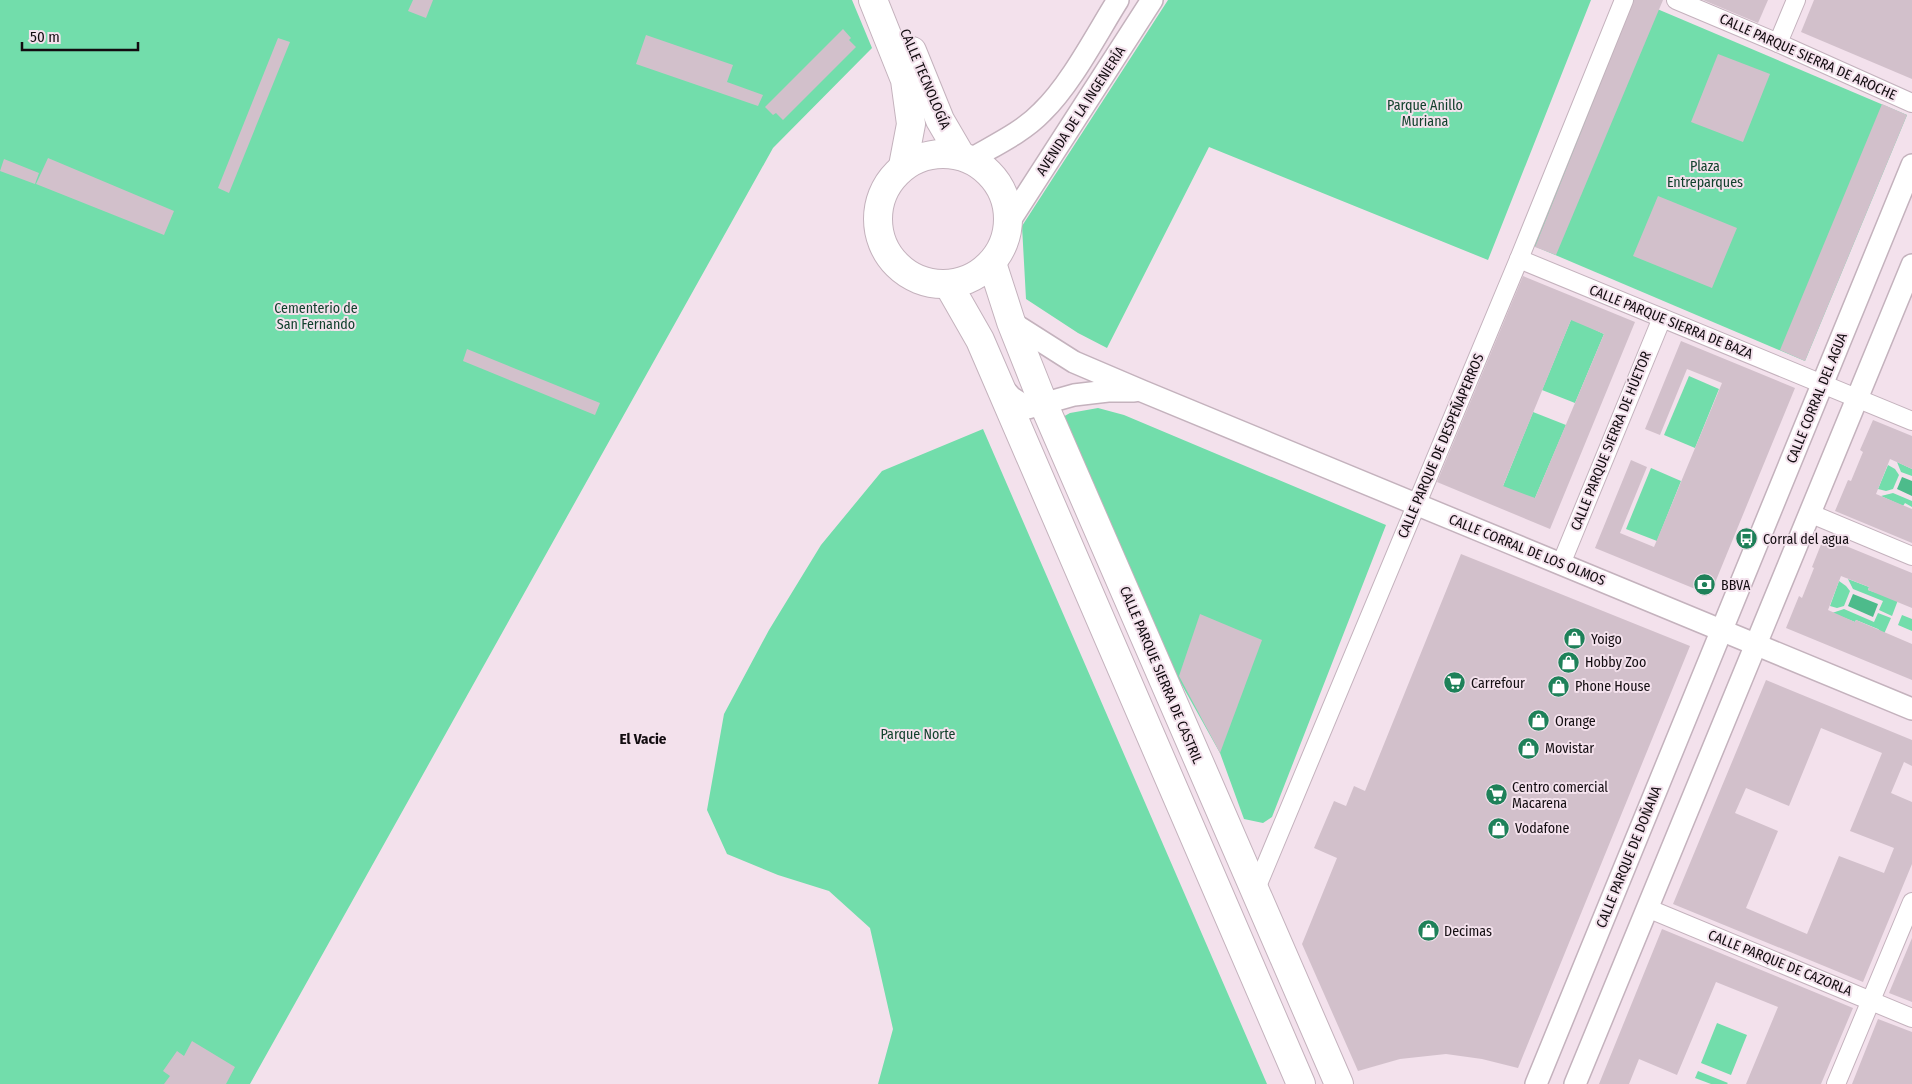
<svg xmlns="http://www.w3.org/2000/svg" width="1912" height="1084" font-family="'Fira Sans Condensed',sans-serif">
  <rect width="100%" height="100%" fill="#f3e1ec"/>
  <g fill="#72ddab">
    <path d="M0 0H852L872 48 773 148 250 1084H0Z"/>
    <path d="M1168 0H1591L1488 260 1209 147 1107 348 1078 333 1026 299 1022 226Z"/>
    <path d="M1629 0H1636L1907 115 1805 361 1527 243Z"/>
    <path d="M1575 310 1585 325 1604 334 1575 403 1542 390Z"/>
    <path d="M1689 376 1719 389 1695 448 1664 435Z"/>
    <path d="M1098 408 1124 415 1386 525 1272 817 1263 823 1244 819 1220 753 1178 678 1052 423 1070 413Z"/>
    <path d="M1533 412 1566 425 1535 498 1499 496Z"/>
    <path d="M983 429 1267 1084H878L893 1029 870 928 829 891 778 875 727 854 707 810 724 714 769 630 821 545 882 471Z"/>
    <path d="M1897 462 1912 469V476L1901 472Z"/>
    <path d="M1888 465 1895 469 1899 475 1893 489 1886 491 1878 489Z"/>
    <path d="M1651 468 1681 481 1657 541 1626 529Z"/>
    <path d="M1893 493 1912 501V507L1905 503 1903 506 1881 496Z"/>
    <path d="M1848 579 1869 587 1868 590 1898 600 1892 616 1879 610 1883 601 1853 589Z"/>
    <path d="M1839 581 1846 586 1850 591 1844 606 1837 608 1830 606Z"/>
    <path d="M1844 609 1874 622 1878 613 1891 618 1884 634 1878 629 1856 620 1855 622 1832 613Z"/>
    <path d="M1902 615 1912 619V631L1898 625Z"/>
    <path d="M1717 1023 1747 1035 1731 1075 1701 1063Z"/>
    <path d="M1698 1071 1728 1083 1727 1084H1711L1695 1078Z"/>
  </g>
  <g fill="#4dbb8b">
    <path d="M1902 477 1912 481V496L1897 489Z"/>
    <path d="M1853 594 1878 604 1873 617 1848 606Z"/>
  </g>
  <g fill="#d2c0cb" fill-rule="evenodd">
    <path d="M413 0H433L426 18 408 11Z"/>
    <path d="M1634 0H1663L1556 255 1535 247Z"/>
    <path d="M1703 0H1768L1758 23Z"/>
    <path d="M1814 0H1912V79L1801 32Z"/>
    <path d="M843 29 851 38 849 40 856 47 783 120 776 113 773 115 765 107Z"/>
    <path d="M646 35 733 65 727 82 763 95 758 106 636 64Z"/>
    <path d="M278 38 290 42 229 193 218 188Z"/>
    <path d="M1718 54 1770 74 1743 142 1691 122Z"/>
    <path d="M1882 104 1907 115 1805 361 1780 350Z"/>
    <path d="M48 158 174 211 164 235 36 184Z"/>
    <path d="M4 159 39 173 35 184 0 171Z"/>
    <path d="M1658 196 1737 228 1712 288 1633 256Z"/>
    <path d="M1523 276 1635 322 1550 529 1437 482ZM1571 320 1604 334 1535 498 1503 486Z"/>
    <path d="M1681 341 1795 388 1710 595 1595 548 1631 460 1647 467 1620 533 1654 547 1722 383 1687 369 1660 435 1645 429Z"/>
    <path d="M467 349 600 403 595 415 463 361Z"/>
    <path d="M1873 420 1912 436V469L1890 459 1876 494 1912 509V543L1835 511 1848 480 1851 481 1863 452 1860 450Z"/>
    <path d="M1824 537 1912 573V608L1868 590 1869 587 1841 576 1828 610 1855 622 1856 620 1912 644V680L1786 628 1799 596 1802 598 1814 568 1812 567Z"/>
    <path d="M1461 554 1690 646 1518 1068 1482 1059 1446 1054 1400 1059 1358 1071 1302 944 1337 858 1314 848 1334 801 1346 806 1354 786 1365 791Z"/>
    <path d="M1200 614 1262 640 1220 753 1179 676Z"/>
    <path d="M1766 680 1912 740V766L1904 762 1891 793 1912 802V864L1863 982 1673 904ZM1821 728 1882 753 1850 831 1894 848 1884 873 1839 856 1807 934 1746 908 1778 831 1735 813 1746 788 1789 806Z"/>
    <path d="M1662 929 1853 1008 1821 1084H1746L1778 1007 1716 982 1677 1075 1639 1059 1629 1084H1599Z"/>
    <path d="M1912 938V1002L1889 993Z"/>
    <path d="M1878 1019 1912 1032V1084H1852Z"/>
    <path d="M192 1041 235 1067 226 1084H164L170 1076 163 1071 177 1051 184 1056Z"/>
  </g>
  <g fill="none" stroke-linecap="round" stroke-linejoin="round">
    <defs>
      <g id="minor">
        <path d="M1676 0 1778 43 1912 103"/>
        <path d="M1778 43 1796 0"/>
        <path d="M1519 259 1912 421"/>
        <path d="M1809 513 1912 556"/>
        <path d="M1561 564 1662 318"/>
        <path d="M1255 891 1519 259 1624 0"/>
        <path d="M1647 908 1912 1018"/>
        <path d="M1836 1084 1912 902"/>
      </g>
      <g id="tertiary">
        <path d="M971 159C995 145 1023 132 1042 112 1071 84 1096 35 1118 0"/>
        <path d="M1009 222 1152 0"/>
        <path d="M1011 322 1074 362 1142 391 1912 709"/>
        <path d="M1002 387 1011 397 1028 408 1074 395 1108 391H1134"/>
        <path d="M1536 1084 1912 165"/>
        <path d="M1575 1084 1912 265"/>
      </g>
      <g id="primary">
        <path d="M873 0 905 80 911 124 903 166"/>
        <path d="M912 51 940 120 961 156"/>
        <circle cx="943" cy="219" r="65"/>
        <path d="M992 263 1011 322 1044 405 1339 1084"/>
        <path d="M948 284 980 340 1301 1084"/>
      </g>
    </defs>
    <use href="#minor" stroke="#c4b2bd" stroke-width="20"/>
    <use href="#tertiary" stroke="#c4b2bd" stroke-width="24"/>
    <use href="#primary" stroke="#c4b2bd" stroke-width="30"/>
    <use href="#minor" stroke="#fff" stroke-width="18"/>
    <use href="#tertiary" stroke="#fff" stroke-width="21"/>
    <use href="#primary" stroke="#fff" stroke-width="28"/>
  </g>
  <defs>
    <symbol id="bus-disc" viewBox="-11 -11 22 22"><circle r="9.5" fill="#1e8159" stroke="#f3e1ec"/><path d="M-5-6H5V4H4V6H2V4H-2V6H-4V4H-5ZM-3.5-4V0h7V-4ZM-3.5 1.2v1.5H-2V1.2ZM2 1.2v1.5H3.5V1.2Z" fill="#fff"/></symbol>
    <symbol id="bank-disc" viewBox="-11 -11 22 22"><circle r="9.5" fill="#1e8159" stroke="#f3e1ec"/><path d="M-6-4H6V4H-6ZM0-2.3a2.3 2.3 0 1 0 0 4.6a2.3 2.3 0 1 0 0-4.6Z" fill="#fff"/></symbol>
    <symbol id="shop-disc" viewBox="-11 -11 22 22"><circle r="9.5" fill="#1e8159" stroke="#f3e1ec"/><path d="M-5-2.5h2.3a2.7 3.5 0 0 1 5.4 0H5L5.5 6h-11ZM-1.5-2.5h3a1.5 2.3 0 0 0-3 0Z" fill="#fff"/></symbol>
    <symbol id="supermarket-disc" viewBox="-11 -11 22 22"><circle r="9.5" fill="#1e8159" stroke="#f3e1ec"/><path d="M-6-5.5h2.5l.6 2H6L4.5 2H-2.5L-4.4-4H-6ZM-1.5 3.2a1.3 1.3 0 1 0 .1 0ZM3 3.2a1.3 1.3 0 1 0 .1 0Z" fill="#fff"/></symbol>
  </defs>
  <g fill-rule="evenodd">
    <use href="#bus-disc" x="1734" y="526" width="25" height="25"/>
    <use href="#bank-disc" x="1692" y="572" width="25" height="25"/>
    <use href="#shop-disc" x="1562" y="626" width="25" height="25"/>
    <use href="#shop-disc" x="1556" y="650" width="25" height="25"/>
    <use href="#supermarket-disc" x="1442" y="670" width="25" height="25"/>
    <use href="#shop-disc" x="1546" y="674" width="25" height="25"/>
    <use href="#shop-disc" x="1526" y="708" width="25" height="25"/>
    <use href="#shop-disc" x="1516" y="736" width="25" height="25"/>
    <use href="#supermarket-disc" x="1484" y="782" width="25" height="25"/>
    <use href="#shop-disc" x="1486" y="816" width="25" height="25"/>
    <use href="#shop-disc" x="1416" y="918" width="25" height="25"/>
  </g>
  <g text-anchor="middle" dominant-baseline="central" stroke-width="4" stroke-linejoin="round" paint-order="stroke">
    <g font-size="14" fill="#120c10" stroke="#f3e1ec">
      <text transform="translate(1808 57) rotate(24)">CALLE PARQUE SIERRA DE AROCHE</text>
      <text transform="translate(925 79) rotate(67)">CALLE TECNOLOGÍA</text>
      <text transform="translate(1081 111) rotate(-57)">AVENIDA DE LA INGENIERÍA</text>
      <text transform="translate(1671 322) rotate(22)">CALLE PARQUE SIERRA DE BAZA</text>
      <text transform="translate(1817 398) rotate(-68)">CALLE CORRAL DEL AGUA</text>
      <text transform="translate(1611 441) rotate(-68)">CALLE PARQUE SIERRA DE HÚETOR</text>
      <text transform="translate(1441 446) rotate(-67)">CALLE PARQUE DE DESPEÑAPERROS</text>
      <text transform="translate(1527 550) rotate(22)">CALLE CORRAL DE LOS OLMOS</text>
      <text transform="translate(1161 675) rotate(67)">CALLE PARQUE SIERRA DE CASTRIL</text>
      <text transform="translate(1629 857) rotate(-68)">CALLE PARQUE DE DOÑANA</text>
      <text transform="translate(1780 963) rotate(22)">CALLE PARQUE DE CAZORLA</text>
    </g>
    <g font-size="14" fill="#12412d" stroke="#f3e1ec">
      <text x="1425" y="105">Parque Anillo<tspan x="1425" dy="16">Muriana</tspan></text>
      <text x="1705" y="166">Plaza<tspan x="1705" dy="16">Entreparques</tspan></text>
      <text x="316" y="308">Cementerio de<tspan x="316" dy="16">San Fernando</tspan></text>
      <text x="918" y="734">Parque Norte</text>
    </g>
    <g font-size="14" fill="#120c10" stroke="#f3e1ec" text-anchor="start">
      <text x="1763" y="539">Corral del agua</text>
      <text x="1721" y="585">BBVA</text>
      <text x="1591" y="639">Yoigo</text>
      <text x="1585" y="662">Hobby Zoo</text>
      <text x="1471" y="683">Carrefour</text>
      <text x="1575" y="686">Phone House</text>
      <text x="1555" y="721">Orange</text>
      <text x="1545" y="748">Movistar</text>
      <text x="1512" y="787">Centro comercial<tspan x="1512" dy="16">Macarena</tspan></text>
      <text x="1515" y="828">Vodafone</text>
      <text x="1444" y="931">Decimas</text>
    </g>
    <g font-size="15" font-weight="bold" fill="#120c10" stroke="#f3e1ec">
      <text x="643" y="739">El Vacie</text>
    </g>
  </g>
  <path d="M22 42v8h116v-8" fill="none" stroke="#120c10" stroke-width="2.5"/>
  <text x="30" y="42" font-size="15" fill="#120c10" stroke="#f3e1ec" stroke-width="4" paint-order="stroke">50 m</text>
</svg>
